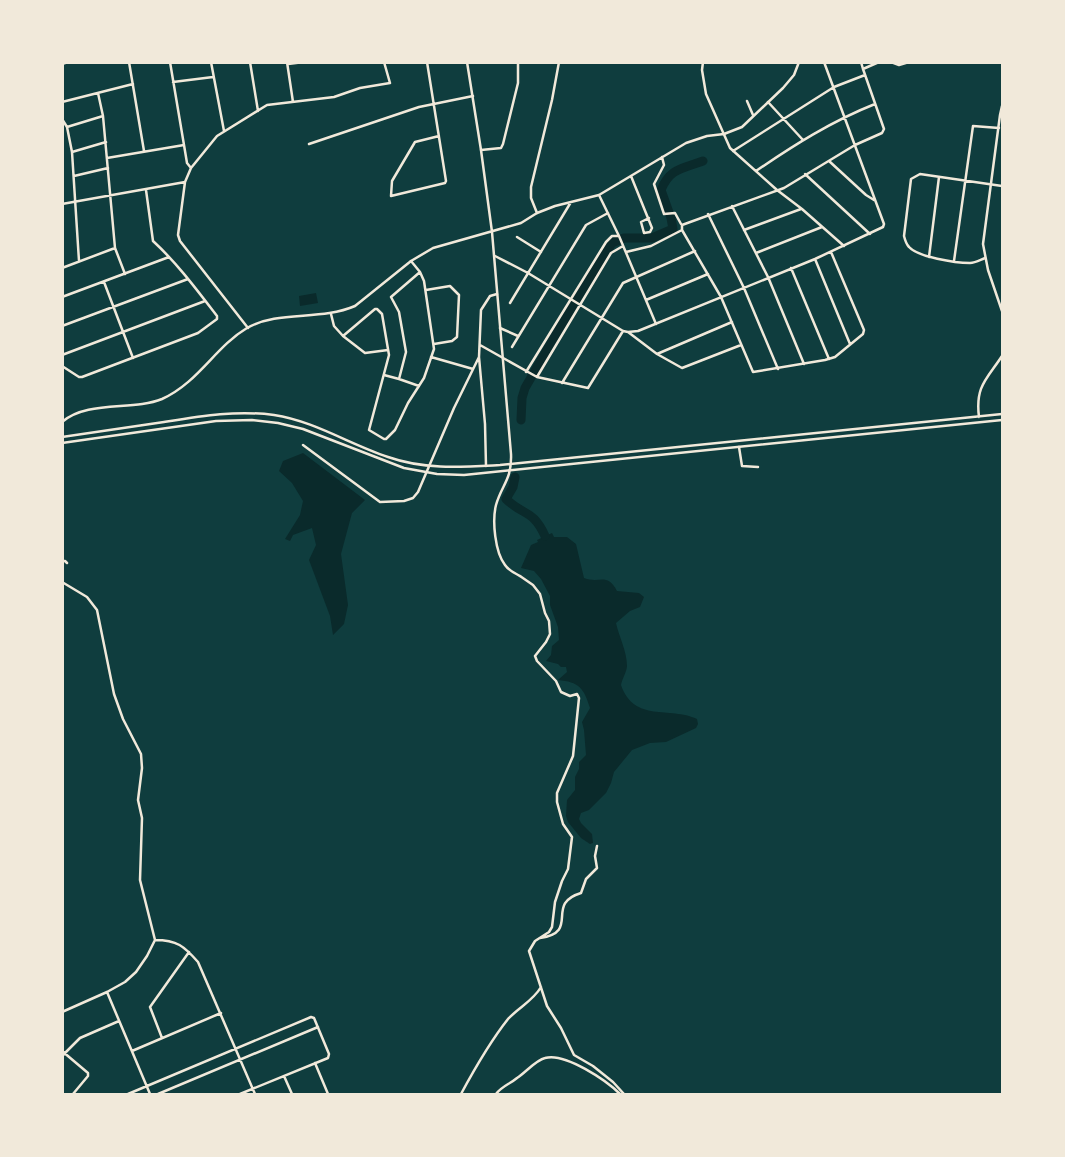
<svg xmlns="http://www.w3.org/2000/svg" width="1065" height="1157" font-family="'Archivo Narrow',sans-serif">
<rect width="100%" height="100%" fill="#0f3d3e"/>
<path fill="#0a2a2b" d="M 316,293 L 318,303 L 300,306 L 299,296 Z
M 303,453 L 365,500 L 352,513 L 341,554 L 348,605 L 344,624 L 333,635 L 330,616 L 309,560 L 316,545 L 312,528 L 293,535 L 290,541 L 285,539 L 300,515 L 303,501 L 292,483 L 279,471 L 283,461 Z
M 552,533 L 554,537 L 567,537 L 576,544 L 584,578 C 600,584 607,572 617,591 L 639,593 L 644,597 L 640,607 L 630,611 L 616,623 C 619,637 627,651 627,666 C 627,671 622,679 621,685 C 634,723 670,706 697,719 L 698,724 L 696,728 L 666,742 L 650,743 L 632,750 L 614,772 L 611,783 L 606,793 L 589,810 L 581,813 L 579,819 L 581,823 L 592,834 L 593,843 L 590,844 L 581,838 L 568,822 L 566,816 L 567,800 L 575,790 L 575,777 L 579,769 L 579,762 L 586,755 L 584,730 L 582,722 L 590,708 C 584,688 579,682 558,680 L 567,672 L 566,667 L 561,667 L 558,664 L 546,661 L 551,655 L 552,646 L 559,640 L 558,627 L 550,605 L 550,596 L 541,579 L 534,571 L 521,568 L 531,545 L 538,542 L 537,540 Z"/>
<g fill="none" stroke-linecap="round" stroke-linejoin="round">
<path stroke="#0a2a2b" stroke-width="9" d="M 521,420 L 522,398 L 525,388 L 573,305 L 612,243 L 624,238 L 652,238 L 673,229 L 671,218 L 661,190 C 670,168 682,169 703,161
M 515,477 L 513,487 L 506,499 C 523,516 533,509 545,536"/>
<path stroke="#f1e9da" stroke-width="2.5" d="M 129,62 L 144,151
M 170,62 L 184,145 L 187,163 L 191,168
M 211,62 L 224,131
M 250,62 L 258,111
M 287,62 L 293,102
M 427,62 L 446,181 L 445,183 L 391,196 L 392,181 L 415,142 L 439,136
M 703,62 L 702,70 L 706,94 L 730,148 L 777,190 L 802,209 L 844,246
M 861,62 L 863,69
M 891,62 L 899,65 L 909,62
M 62,64 L 68,62
M 288,64 L 304,62
M 173,82 L 213,77
M 98,93 L 103,116 L 115,248 L 125,274
M 747,101 L 753,115
M 62,102 L 133,84
M 768,102 L 803,140
M 62,119 L 67,127 L 72,152 L 79,261
M 67,127 L 103,116
M 309,144 L 419,107 L 473,96
M 481,150 L 501,148 L 503,144 L 518,83 L 518,62
M 733,151 L 834,87 L 865,75
M 72,152 L 106,142
M 662,157 L 664,165 L 654,184 L 664,214 L 675,213 L 681,224
M 107,158 L 184,145
M 829,161 L 866,195 L 874,200
M 756,171 C 794,145 832,121 875,104
M 805,174 L 870,234
M 74,176 L 108,168
M 631,176 L 652,228 L 650,232 L 644,233 L 641,222 L 649,218
M 599,195 L 619,236 L 656,324
M 62,204 L 185,182
M 732,206 L 768,277 L 804,364
M 537,213 L 555,206 L 599,195 L 686,143 L 707,136 L 724,134
M 708,214 L 744,288 L 778,369
M 744,230 L 801,209
M 517,237 L 541,252
M 626,252 L 651,246 L 682,230
M 831,252 L 864,330 L 863,334 L 835,357 L 825,360 L 753,372 L 721,297 L 682,230 L 682,225 L 784,188 L 855,145 L 882,133 L 884,129 L 863,69 L 879,62
M 756,253 L 822,227
M 495,256 L 528,273 L 623,331 L 628,332 L 657,354 L 682,368 L 741,345
M 929,257 L 939,177
M 985,258 C 980,260 975,263 970,263 C 955,263 918,257 909,247 C 906,244 905,240 904,236 L 911,179 L 920,174 L 1002,186
M 815,259 L 850,344
M 954,261 L 973,126 L 999,128
M 62,268 L 115,248
M 791,268 L 829,359
M 104,282 L 133,358
M 426,290 L 450,286 L 459,295 L 457,337 L 452,341 L 434,344
M 62,297 L 169,257
M 646,300 L 708,274
M 510,303 L 571,202
M 331,314 L 334,326 L 343,336 L 375,309 L 377,309 L 382,314 L 389,355 L 369,430 L 384,439 L 386,439 L 395,430 L 408,403 L 424,378 L 434,349 L 424,281 L 420,272 L 411,261
M 62,326 L 188,279
M 248,328 L 180,241 L 178,235 L 185,182 L 191,168 L 217,136 L 267,105 L 334,97 L 360,88 L 390,83 L 384,62
M 500,328 L 518,336
M 628,332 L 638,331 L 815,259 L 883,227 L 884,224 L 824,62
M 343,336 L 365,353 L 388,350
M 480,345 L 537,377 L 588,388 L 623,331
M 512,347 L 586,225 L 608,213
M 657,354 L 732,322
M 62,355 L 205,301
M 431,357 L 473,369
M 62,366 L 79,377 L 82,377 L 198,333 L 217,319 L 217,316 C 197,290 177,263 153,241 L 146,190
M 526,372 L 606,242 L 612,236 L 619,236
M 384,375 L 399,379 L 406,352 L 399,312 L 391,297 L 420,272
M 537,377 L 611,253 L 623,246
M 399,379 L 419,386
M 562,383 L 623,283 L 695,251
M 303,445 L 380,502 L 404,501 L 413,498 L 418,492 L 454,408 L 479,357
M 739,447 L 742,466 L 758,467
M 486,466 L 485,424 L 479,357 L 481,310 L 490,296 L 497,294
M 62,561 L 65,561 L 67,563
M 520,576 L 533,585 L 540,594 L 545,613 L 549,621 L 550,634 L 546,642 L 535,656 L 537,661 L 556,681 L 561,692 L 570,696 L 577,694 L 579,698 L 573,756 L 557,793 L 557,802 L 563,824 L 572,837 L 568,869 L 562,881 L 555,902 L 552,927 L 549,932 L 535,941 L 529,951 L 547,1006 L 561,1028 L 574,1055 L 593,1066 L 613,1082 L 624,1094
M 62,582 L 87,597 L 97,610 L 114,694 L 123,719 L 141,754 L 142,768 L 138,800 L 142,818 L 140,880 L 155,940 L 147,956 L 136,972 L 125,982 L 107,992 L 62,1012
M 540,938 C 581,932 544,904 581,893 L 586,879 L 597,868 L 595,856 L 597,846
M 155,940 C 177,940 184,946 198,962 L 255,1094
M 107,992 L 150,1094
M 162,1038 L 150,1007 L 189,952
M 62,1051 L 88,1073 L 88,1076 L 73,1094
M 132,1051 L 221,1013
M 62,1056 L 80,1038 L 119,1021
M 315,1063 L 328,1094
M 284,1076 L 292,1094
M 128,1094 L 311,1017 L 314,1018 L 329,1054 L 328,1058 L 240,1094
M 158,1094 L 318,1027
M 461,1094 C 475,1068 489,1043 508,1019 C 519,1007 533,1001 541,987
M 496,1094 C 502,1086 510,1084 517,1078 C 526,1072 536,1060 545,1058 C 565,1052 607,1081 620,1094"/>
<path stroke="#f1e9da" stroke-width="2.5" d="M 467,62 L 481,150 L 492,232 L 511,454 C 512,480 502,484 496,505 C 492,521 495,552 505,565 C 509,571 515,573 520,576
M 1002,106 L 1000,115 L 983,244 L 988,270 L 1002,311
M 724,134 L 742,127 L 783,88 L 794,75 L 799,62
M 979,417 C 975,386 987,379 1002,356
M 62,422 C 87,400 133,411 162,399 C 199,382 215,347 247,328 C 279,310 320,321 355,306 L 411,261 L 433,248 L 521,223 L 537,213 L 531,198 L 531,187 L 552,100 L 559,62
M 62,437 C 96,432 130,427 164,422 C 201,416 236,410 274,415 C 314,421 349,444 388,457 C 425,470 462,467 500,465 L 1002,414
M 62,443 L 216,421 L 252,420 L 278,423 L 303,429 L 404,468 L 437,474 L 464,475 L 1002,420"/>
</g>
<rect width="1065" height="1157" fill="none" stroke="#f1e9da" stroke-width="128"/>
</svg>
